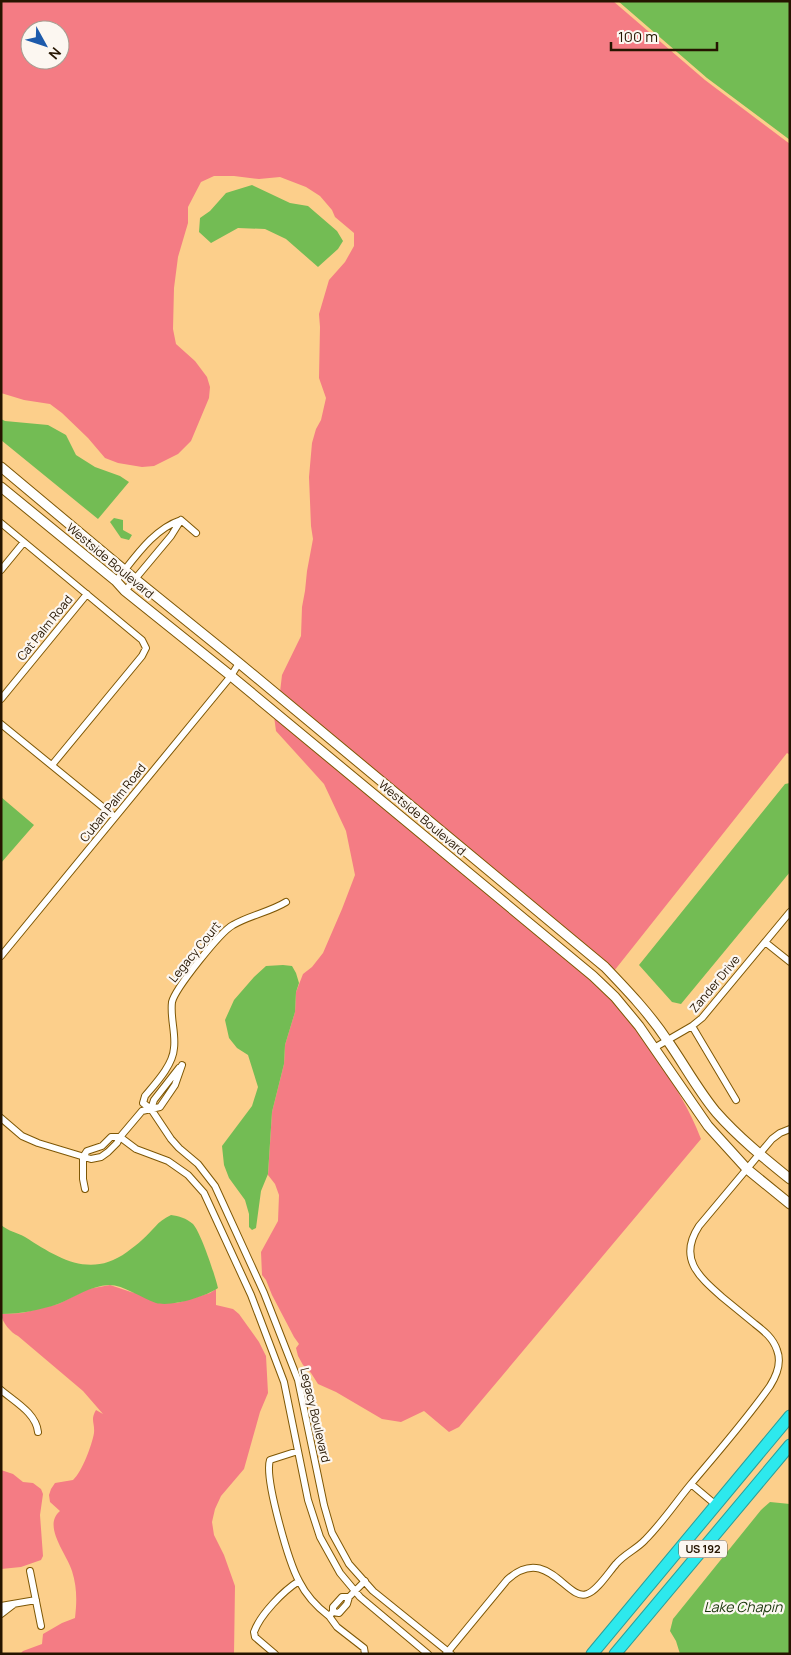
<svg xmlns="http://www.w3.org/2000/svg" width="791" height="1655" font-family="Manrope,sans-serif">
<rect width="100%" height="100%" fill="#fccf8b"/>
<path fill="#f47c84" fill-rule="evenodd" d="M 1,1 L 613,1 L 705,80 L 790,144 L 790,755 L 787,753 L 614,971 L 605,961 L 280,692 L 282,675 L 301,636 L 302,607 L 305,591 L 307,571 L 313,539 L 311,526 L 309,477 L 312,443 L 316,429 L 321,420 L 326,398 L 319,378 L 320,327 L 319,314 L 329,280 L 345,262 L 354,246 L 354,233 L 335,217 L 332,210 L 320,196 L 306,187 L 280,177 L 259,179 L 234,176 L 214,176 L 201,182 L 188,207 L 188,223 L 178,257 L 174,288 L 173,329 L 176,344 L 195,361 L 207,377 L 210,387 L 209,398 L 191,441 L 178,454 L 154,466 L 142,467 L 118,463 L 105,458 L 88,438 L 62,413 L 50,404 L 24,400 L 1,393 ZM 30,30 L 60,30 L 60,60 L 30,60 Z
M 274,716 L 591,978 C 618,1004 636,1027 657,1058 C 674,1084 690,1110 701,1139 L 486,1395 L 459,1427 L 449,1432 L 424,1411 L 401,1422 L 382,1419 L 336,1392 L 318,1384 L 311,1373 L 303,1365 L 298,1356 L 296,1348 L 299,1344 L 294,1337 L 272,1295 L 266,1280 L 262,1275 L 261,1252 L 278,1221 L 279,1195 L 275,1184 L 268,1175 L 272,1112 L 284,1064 L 285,1045 L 295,1012 L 296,992 L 303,974 L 312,967 L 323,953 L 342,909 L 355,875 L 346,831 L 324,784 L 276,731 Z
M 110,1285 L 131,1292 L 177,1303 L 210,1293 L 216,1289 L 216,1305 L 233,1309 L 239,1314 L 259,1342 L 266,1356 L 268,1393 L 260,1412 L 244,1469 L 221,1496 L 215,1509 L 212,1522 L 214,1535 L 224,1555 L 235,1586 L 234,1654 L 20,1654 L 23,1651 L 42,1644 L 43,1634 L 62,1623 L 75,1618 C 77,1601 77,1587 72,1571 C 67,1554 42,1526 60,1511 L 50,1502 L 49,1495 L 51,1489 L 55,1483 L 73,1480 C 82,1472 92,1445 94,1433 C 95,1423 90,1420 96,1410 L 103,1414 L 83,1391 L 18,1336 C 11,1333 2,1322 1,1314 L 22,1313 L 58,1304 L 88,1289 Z
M 1,1470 L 13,1474 L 23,1482 L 33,1483 L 41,1489 L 43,1494 L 40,1515 L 43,1556 L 41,1560 L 21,1567 L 1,1569 Z"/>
<path fill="#73bc54" d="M 618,1 L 790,1 L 790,140 L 707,78 Z
M 252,185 L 290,203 L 308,206 L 337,231 L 343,241 L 338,249 L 318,267 L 286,239 L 265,229 L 238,228 L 211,243 L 199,232 L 200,218 L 210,211 L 226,193 Z
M 1,419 L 5,421 L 48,425 L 66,435 L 76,455 L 95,467 L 120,476 L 129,482 L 98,519 L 1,440 Z
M 114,518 L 123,520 L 123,530 L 132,535 L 129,540 L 121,538 L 110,522 Z
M 790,783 L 790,872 L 681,1004 L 672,1002 L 639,965 L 785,784 Z
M 1,797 L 34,825 L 1,863 Z
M 283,965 L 292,966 L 296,973 L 299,983 L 296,992 L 295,1012 L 285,1045 L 284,1064 L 272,1112 L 268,1174 L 261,1191 L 256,1228 L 252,1230 L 249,1227 L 249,1214 L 245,1200 L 229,1178 L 224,1165 L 222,1146 L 252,1106 L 258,1087 L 248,1055 L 237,1048 L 229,1038 L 225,1020 L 234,1000 L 254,977 L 266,966 Z
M 171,1215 C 179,1216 186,1218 193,1224 C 201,1233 215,1275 218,1288 C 205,1297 171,1307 156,1303 C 141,1298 124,1285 109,1285 C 90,1286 75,1297 58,1304 C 40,1310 21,1314 1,1314 L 1,1225 C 8,1231 18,1233 25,1237 C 58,1258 90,1279 127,1252 C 132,1248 138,1244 142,1240 C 154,1230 156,1222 171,1215 Z
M 770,1502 L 790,1504 L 790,1654 L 680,1654 L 676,1641 L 670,1631 L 673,1619 L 761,1510 Z"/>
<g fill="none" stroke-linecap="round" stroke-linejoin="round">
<g stroke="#7e5705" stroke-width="8">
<path id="street" d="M 181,520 L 196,533
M 1,523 L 142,640 L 146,648 L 142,656 L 52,765
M 1,570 L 24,542
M 116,581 C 134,559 153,529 181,520
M 125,591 L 171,536 L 181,520
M 1,699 L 87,594
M 1,724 L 115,817
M 286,902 C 270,912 250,915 233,925 C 220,932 175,989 172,1002 C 170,1018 176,1033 174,1048 C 173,1065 156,1083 145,1096 L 143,1103 L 151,1109 L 171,1139 L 179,1148 L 198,1164 L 215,1186 L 264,1293 L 298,1380 L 324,1505 L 332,1533 L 349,1564 L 373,1591 L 451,1654
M 765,942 L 790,962
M 1,956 L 231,676 L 239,663
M 654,1048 L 692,1026
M 736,1100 L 692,1026 L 702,1018 L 790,912
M 151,1109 L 154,1100 L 179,1068
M 1,1118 L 22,1136 L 38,1143 L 91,1159 L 101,1157 L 108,1152 L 117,1143 L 120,1137 L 142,1111 L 160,1107 L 175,1085 L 182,1065
M 120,1137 L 136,1149 L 168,1161 L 188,1175 L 204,1193 L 251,1295 L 284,1382 L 308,1500 L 320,1537 L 340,1573 L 360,1597 L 428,1654
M 83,1157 L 87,1151 L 102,1146 L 111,1137 L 120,1137
M 83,1157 L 83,1179 L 85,1189
M 1,1390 C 15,1402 36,1413 38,1432
M 298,1451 L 270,1460 C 264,1478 289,1563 299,1581 C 306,1595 317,1607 329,1616 L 333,1612
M 691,1484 L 716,1505
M 30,1571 L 41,1626
M 349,1597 L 347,1604 L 339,1613 L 333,1612 L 333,1607 L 342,1597 L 349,1597 L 365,1581
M 1,1606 L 36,1600
M 1,1614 L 14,1604
M 329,1616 L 337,1627 L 364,1648 L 365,1654
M 275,1654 L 255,1637 L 254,1632 C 260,1615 283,1591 299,1581
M 446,1654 L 507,1580 C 547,1543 567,1602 587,1594 C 597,1591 609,1572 616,1564 C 624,1554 637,1549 645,1540 C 662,1523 676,1502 691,1484 C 718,1452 746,1420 770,1386 C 777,1375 782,1363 777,1350 C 773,1338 764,1331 755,1324 C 744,1315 733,1306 722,1297 C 698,1276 678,1258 699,1226 L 772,1139 L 780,1133 L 790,1129"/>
</g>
<g stroke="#7e5705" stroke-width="11">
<path id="secondary" d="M 1,467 L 135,579 L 239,663 L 605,967 C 627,990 649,1013 667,1040 C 684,1064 697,1089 716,1112 C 738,1137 764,1158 790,1179
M 1,487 L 116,581 L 125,591 L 231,676 L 593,976 L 615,997 L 639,1026 L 708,1126 L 747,1169 L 790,1204"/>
</g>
<g stroke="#2a9f9a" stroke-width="13">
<path id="highway" d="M 592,1654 L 790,1416
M 615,1654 L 790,1445"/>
</g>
<use href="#street" stroke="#fff" stroke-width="6"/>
<use href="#secondary" stroke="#fff" stroke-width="9"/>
<use href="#highway" stroke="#2de9ed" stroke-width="11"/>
</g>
<g text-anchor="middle" stroke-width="4.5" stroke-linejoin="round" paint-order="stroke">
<rect fill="#fcf7f1" stroke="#665948" stroke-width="1" x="679" y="1540.5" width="48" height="17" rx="4"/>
<g font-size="11" font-weight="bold" fill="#251500">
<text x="703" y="1553">US 192</text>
</g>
<g font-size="12" fill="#251500" stroke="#fcf7f1">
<text transform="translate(110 561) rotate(40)" y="4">Westside Boulevard</text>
<text transform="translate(45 628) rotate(-51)" y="4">Cat Palm Road</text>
<text transform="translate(113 803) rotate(-51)" y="4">Cuban Palm Road</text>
<text transform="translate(422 818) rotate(40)" y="4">Westside Boulevard</text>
<text transform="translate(195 952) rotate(-51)" y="4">Legacy Court</text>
<text transform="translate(715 984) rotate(-50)" y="4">Zander Drive</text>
<text transform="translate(315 1415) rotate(77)" y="4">Legacy Boulevard</text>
</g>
<g font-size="14" font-style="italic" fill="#18350b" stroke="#fcf7f1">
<text x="743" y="1612">Lake Chapin</text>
</g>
</g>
<rect width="791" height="1655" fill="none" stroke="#251500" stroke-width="5"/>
<g transform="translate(45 45) rotate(130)"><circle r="24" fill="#fcf7f1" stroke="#a69d91"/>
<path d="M0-4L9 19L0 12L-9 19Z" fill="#1d5aab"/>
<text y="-8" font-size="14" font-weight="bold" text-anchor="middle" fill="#251500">N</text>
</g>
<path d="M611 42v8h106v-8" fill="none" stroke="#251500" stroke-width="2.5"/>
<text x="618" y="42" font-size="15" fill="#251500" stroke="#fcf7f1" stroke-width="4" paint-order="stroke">100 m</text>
</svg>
